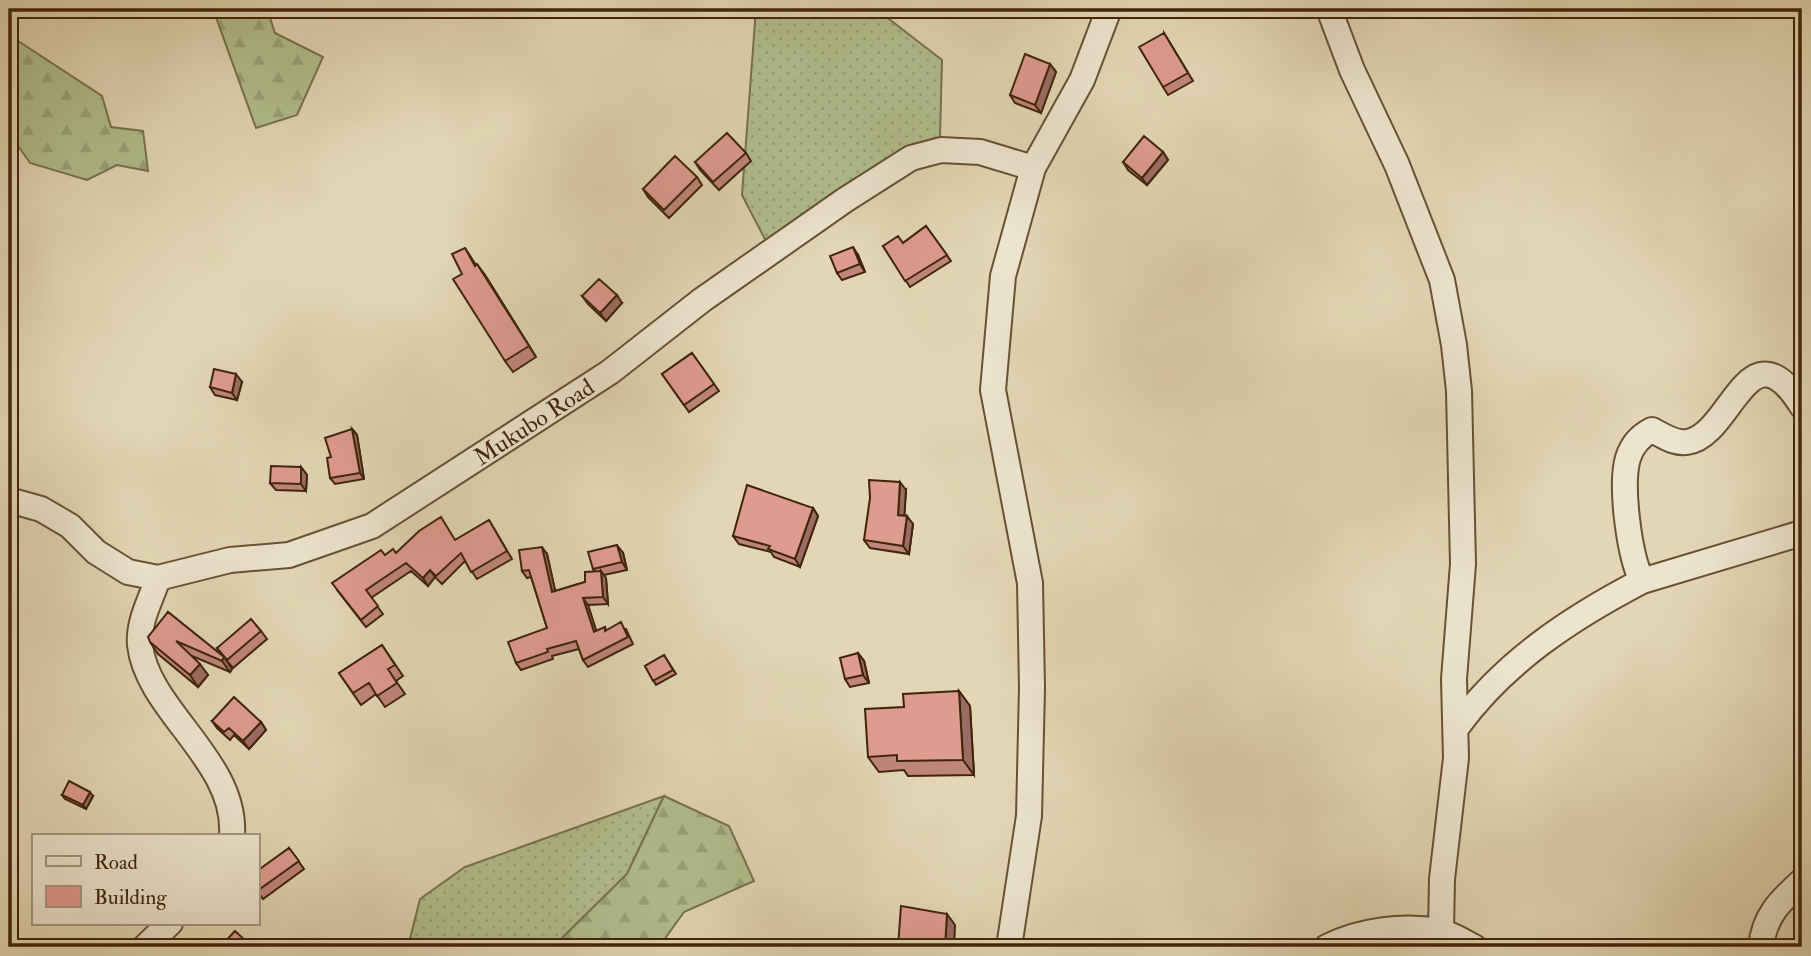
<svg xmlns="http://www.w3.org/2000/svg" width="1811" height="956" font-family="'IM FELL Double Pica',serif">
<defs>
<pattern id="grass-dots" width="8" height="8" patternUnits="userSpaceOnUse" patternTransform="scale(1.75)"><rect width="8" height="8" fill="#b1be8f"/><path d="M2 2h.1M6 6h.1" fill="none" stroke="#99a37a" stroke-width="1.8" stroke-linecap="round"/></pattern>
<pattern id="forest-firs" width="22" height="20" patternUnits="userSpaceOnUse" patternTransform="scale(1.75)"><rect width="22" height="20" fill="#b1be8f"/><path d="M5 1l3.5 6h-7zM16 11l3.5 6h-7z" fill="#99a37a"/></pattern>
</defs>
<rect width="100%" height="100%" fill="#e2d6b4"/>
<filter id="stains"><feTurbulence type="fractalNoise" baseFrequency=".00286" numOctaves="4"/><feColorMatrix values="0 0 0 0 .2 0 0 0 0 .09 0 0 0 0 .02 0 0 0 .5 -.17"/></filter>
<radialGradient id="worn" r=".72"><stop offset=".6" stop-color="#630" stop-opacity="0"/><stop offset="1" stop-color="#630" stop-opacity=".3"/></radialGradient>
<path fill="url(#grass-dots)" stroke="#78724d" stroke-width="2" d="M 756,9 L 876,9 L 942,60 L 940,137 L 906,153 L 769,247 L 742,195 Z
M 664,796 L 627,874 L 553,947 L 408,947 L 420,899 L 465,867 Z"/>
<path fill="url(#forest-firs)" stroke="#78724d" stroke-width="2" d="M 213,9 L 267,9 L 275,33 L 323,57 L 297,115 L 256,128 Z
M 9,35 L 102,96 L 111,127 L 143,131 L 148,171 L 117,165 L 87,180 L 30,163 L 9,133 Z
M 664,796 L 729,826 L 754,881 L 684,912 L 659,947 L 553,947 L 627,874 Z"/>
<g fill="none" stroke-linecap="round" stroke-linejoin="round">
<g stroke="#685135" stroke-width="28">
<path id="minor" d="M 1329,9 L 1352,70 L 1397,165 L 1442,280 L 1454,345 L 1459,391 L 1463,564 L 1454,679 L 1456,758 L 1442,879 L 1441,931
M 9,500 L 41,509 L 70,526 L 96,552 L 128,572 L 158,578 L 230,560 L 289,555 L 372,526 L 610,372 L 702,300 L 845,200 L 911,158 L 941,150 L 980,152 L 1033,168
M 158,578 C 151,600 138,621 140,645 C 147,710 237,761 232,835
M 1642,581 C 1629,555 1620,485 1628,458 C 1632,445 1640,436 1652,430 C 1662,435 1674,444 1687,442 C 1732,436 1748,320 1802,406
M 1457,727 C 1504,662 1571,618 1642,581 L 1802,533
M 145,947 L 170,923
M 1009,947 L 1029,816 L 1032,688 L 1030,583 L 993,390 L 1003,276 L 1033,168 L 1082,80 L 1109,9
M 1327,947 C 1360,930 1403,925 1439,931 C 1451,933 1464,942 1474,947
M 1761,947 C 1764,916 1780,901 1802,881"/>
</g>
<use href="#minor" stroke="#ece4ce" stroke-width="24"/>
</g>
<path fill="#bf857b" stroke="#40250b" stroke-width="2" d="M 1164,33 L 1193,81 L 1168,95 L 1163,87 Z
M 1050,64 L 1056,72 L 1041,113 L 1015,103 L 1010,95 Z
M 1163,152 L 1168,160 L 1147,185 L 1128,170 L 1123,162 Z
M 746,153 L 751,161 L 719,190 L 700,170 L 695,162 Z
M 697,177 L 702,185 L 669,218 L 648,197 L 643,189 Z
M 926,226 L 951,261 L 910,287 L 883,246 L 903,243 Z
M 465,248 L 476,265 L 485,275 L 536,357 L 513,372 L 505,361 Z
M 858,255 L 865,272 L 842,280 L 837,273 Z
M 582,296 L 622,303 L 606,321 L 588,304 Z
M 692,353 L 719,391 L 689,412 L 662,374 Z
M 242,382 L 237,400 L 215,395 L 210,387 Z
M 352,429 L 357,435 L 364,479 L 335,484 L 330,478 L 331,457 Z
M 301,467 L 307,475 L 306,491 L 276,490 L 270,483 Z
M 906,490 L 904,516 L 913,524 L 909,554 L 870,548 L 864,540 Z
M 813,508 L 818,516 L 800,567 L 774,557 L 771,552 L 739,544 L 733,536 Z
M 489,520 L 512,559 L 477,579 L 465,561 L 442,584 L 435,577 L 428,586 L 411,571 L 371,598 L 383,614 L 366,627 L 337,590 L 385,555 L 455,540 Z
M 623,553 L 627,570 L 604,575 L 606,578 L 608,604 L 588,605 L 596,631 L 605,627 L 606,630 L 626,629 L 633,644 L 588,667 L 583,660 L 579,649 L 552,656 L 553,659 L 521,670 L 516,663 L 547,628 L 531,577 L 527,578 L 522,571 L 547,554 L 555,591 L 585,582 L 595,572 L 593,569 Z
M 168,612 L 224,657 L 217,648 L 261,631 L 267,639 L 233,668 L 225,659 L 232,669 L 230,672 L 192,656 L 208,675 L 198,687 L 158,654 L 150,642 Z
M 382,645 L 403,676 L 396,681 L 405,694 L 385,707 L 376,694 L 361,705 L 339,673 Z
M 858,653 L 864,661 L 869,683 L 850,687 L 845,679 Z
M 664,655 L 676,674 L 656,685 L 645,666 Z
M 959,691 L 970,706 L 974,775 L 908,776 L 904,770 L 879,772 L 868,757 L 904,707 Z
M 212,721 L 261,722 L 266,730 L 249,749 L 234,735 L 230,740 L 217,728 Z
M 62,795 L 93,796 L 86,809 L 65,799 Z
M 289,848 L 304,869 L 263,899 L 257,891 Z
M 247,942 L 249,946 L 248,947 L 220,947 Z"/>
<path fill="#9b6c64" stroke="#40250b" stroke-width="2" d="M 1050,64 L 1056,72 L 1041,113 L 1035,105 Z
M 1163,152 L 1168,160 L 1147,185 L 1142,178 Z
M 853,247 L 858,255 L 865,272 L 860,264 Z
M 477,264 L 485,275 L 536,357 L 529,346 Z
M 617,295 L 622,303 L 606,321 L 600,313 Z
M 236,374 L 242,382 L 237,400 L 232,393 Z
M 352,429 L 357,435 L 364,479 L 360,473 Z
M 301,467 L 307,475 L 306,491 L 301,484 Z
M 900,482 L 906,490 L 904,522 L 898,515 Z
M 813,508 L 818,516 L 800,567 L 795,559 Z
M 907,516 L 913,524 L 909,554 L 903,546 Z
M 617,545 L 623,553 L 627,570 L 622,562 Z
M 542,547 L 547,554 L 557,599 L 552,592 Z
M 430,570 L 435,577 L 428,586 L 423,578 Z
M 601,571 L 606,578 L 608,604 L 603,597 Z
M 583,598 L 588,605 L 599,639 L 594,632 Z
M 858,653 L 864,661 L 869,683 L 863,675 Z
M 224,657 L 232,669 L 230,672 L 222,661 Z
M 200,664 L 208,675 L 198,687 L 190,675 Z
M 959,691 L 970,706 L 974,775 L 963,760 Z
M 261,722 L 266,730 L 249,749 L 243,741 Z
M 90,792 L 93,796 L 86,809 L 83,805 Z
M 947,914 L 955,925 L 954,947 L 945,947 Z"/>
<path fill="#de9b8f" stroke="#40250b" stroke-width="2" d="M 1164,33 L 1188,73 L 1163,87 L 1139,47 Z
M 1025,54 L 1050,64 L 1035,105 L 1010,95 Z
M 727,133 L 746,153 L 713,182 L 695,162 Z
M 1144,136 L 1163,152 L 1142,178 L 1123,162 Z
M 675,156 L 697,177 L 664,210 L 643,189 Z
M 926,226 L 947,255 L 905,281 L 883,246 L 898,236 L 903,243 Z
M 853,247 L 860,264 L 837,273 L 830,256 Z
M 465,248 L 475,266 L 477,264 L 529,346 L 505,361 L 453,279 L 462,274 L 452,254 Z
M 599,279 L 617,295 L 600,313 L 582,296 Z
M 692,353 L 714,384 L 684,405 L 662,374 Z
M 214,369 L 236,374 L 232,393 L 210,387 Z
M 352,429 L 360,473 L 330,478 L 327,458 L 331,457 L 325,438 Z
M 271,466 L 301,467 L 301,484 L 270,483 Z
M 869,480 L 900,482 L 898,515 L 907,516 L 903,546 L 864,540 L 870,498 Z
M 747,485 L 813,508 L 795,559 L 768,549 L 770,546 L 733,536 Z
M 441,517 L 455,540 L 489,520 L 507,551 L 471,572 L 461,553 L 436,576 L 430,570 L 423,578 L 406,563 L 366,590 L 378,606 L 361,620 L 332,583 L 381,550 L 385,555 L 393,549 L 396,553 L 419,531 Z
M 617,545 L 622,562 L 593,569 L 588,552 Z
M 542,547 L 552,592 L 585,582 L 585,572 L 601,571 L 603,597 L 583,598 L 594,632 L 605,627 L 605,631 L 621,622 L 628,637 L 583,660 L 576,641 L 547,649 L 548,652 L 516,663 L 508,642 L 547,628 L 529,570 L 522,571 L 519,550 Z
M 168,612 L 224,657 L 222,661 L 176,641 L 200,664 L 190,675 L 150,642 L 148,637 Z
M 251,619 L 261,631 L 227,660 L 217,648 Z
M 382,645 L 395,665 L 388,669 L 397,683 L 377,696 L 369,683 L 353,693 L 339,673 Z
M 858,653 L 863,675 L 845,679 L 840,658 Z
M 664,655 L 673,670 L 653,681 L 645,666 Z
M 959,691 L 963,760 L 897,761 L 897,755 L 868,757 L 865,709 L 904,707 L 903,694 Z
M 234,697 L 261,722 L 243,741 L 229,728 L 224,732 L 212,721 Z
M 69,781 L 90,792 L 83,805 L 62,795 Z
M 289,848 L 299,861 L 257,891 L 257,871 Z
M 901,906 L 947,914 L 945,947 L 898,947 Z
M 235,931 L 247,942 L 242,947 L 220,947 Z"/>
<g text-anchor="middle" stroke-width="5" stroke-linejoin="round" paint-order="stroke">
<g font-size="24" fill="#40250b" stroke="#ece4ce">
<text transform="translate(534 422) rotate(-33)" y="8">Mukubo Road</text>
</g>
</g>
<rect width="1811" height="956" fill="none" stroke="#e2d6b4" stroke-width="35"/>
<rect x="10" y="10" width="1790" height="935" fill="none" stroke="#40250b" stroke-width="3.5"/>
<rect x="18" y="18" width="1776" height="921" fill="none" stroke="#40250b" stroke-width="2"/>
<rect x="32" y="834" width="228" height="91" fill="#ece4ce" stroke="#a79880" stroke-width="2"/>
<rect x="46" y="856" width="35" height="10" fill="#ece4ce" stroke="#a79880" stroke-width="2"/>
<text x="94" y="869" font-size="21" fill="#40250b">Road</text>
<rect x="46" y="886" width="35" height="21" fill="#de9b8f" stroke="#a79880" stroke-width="2"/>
<text x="94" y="904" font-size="21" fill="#40250b">Building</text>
<rect width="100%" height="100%" filter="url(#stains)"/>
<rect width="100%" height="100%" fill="url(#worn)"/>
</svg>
